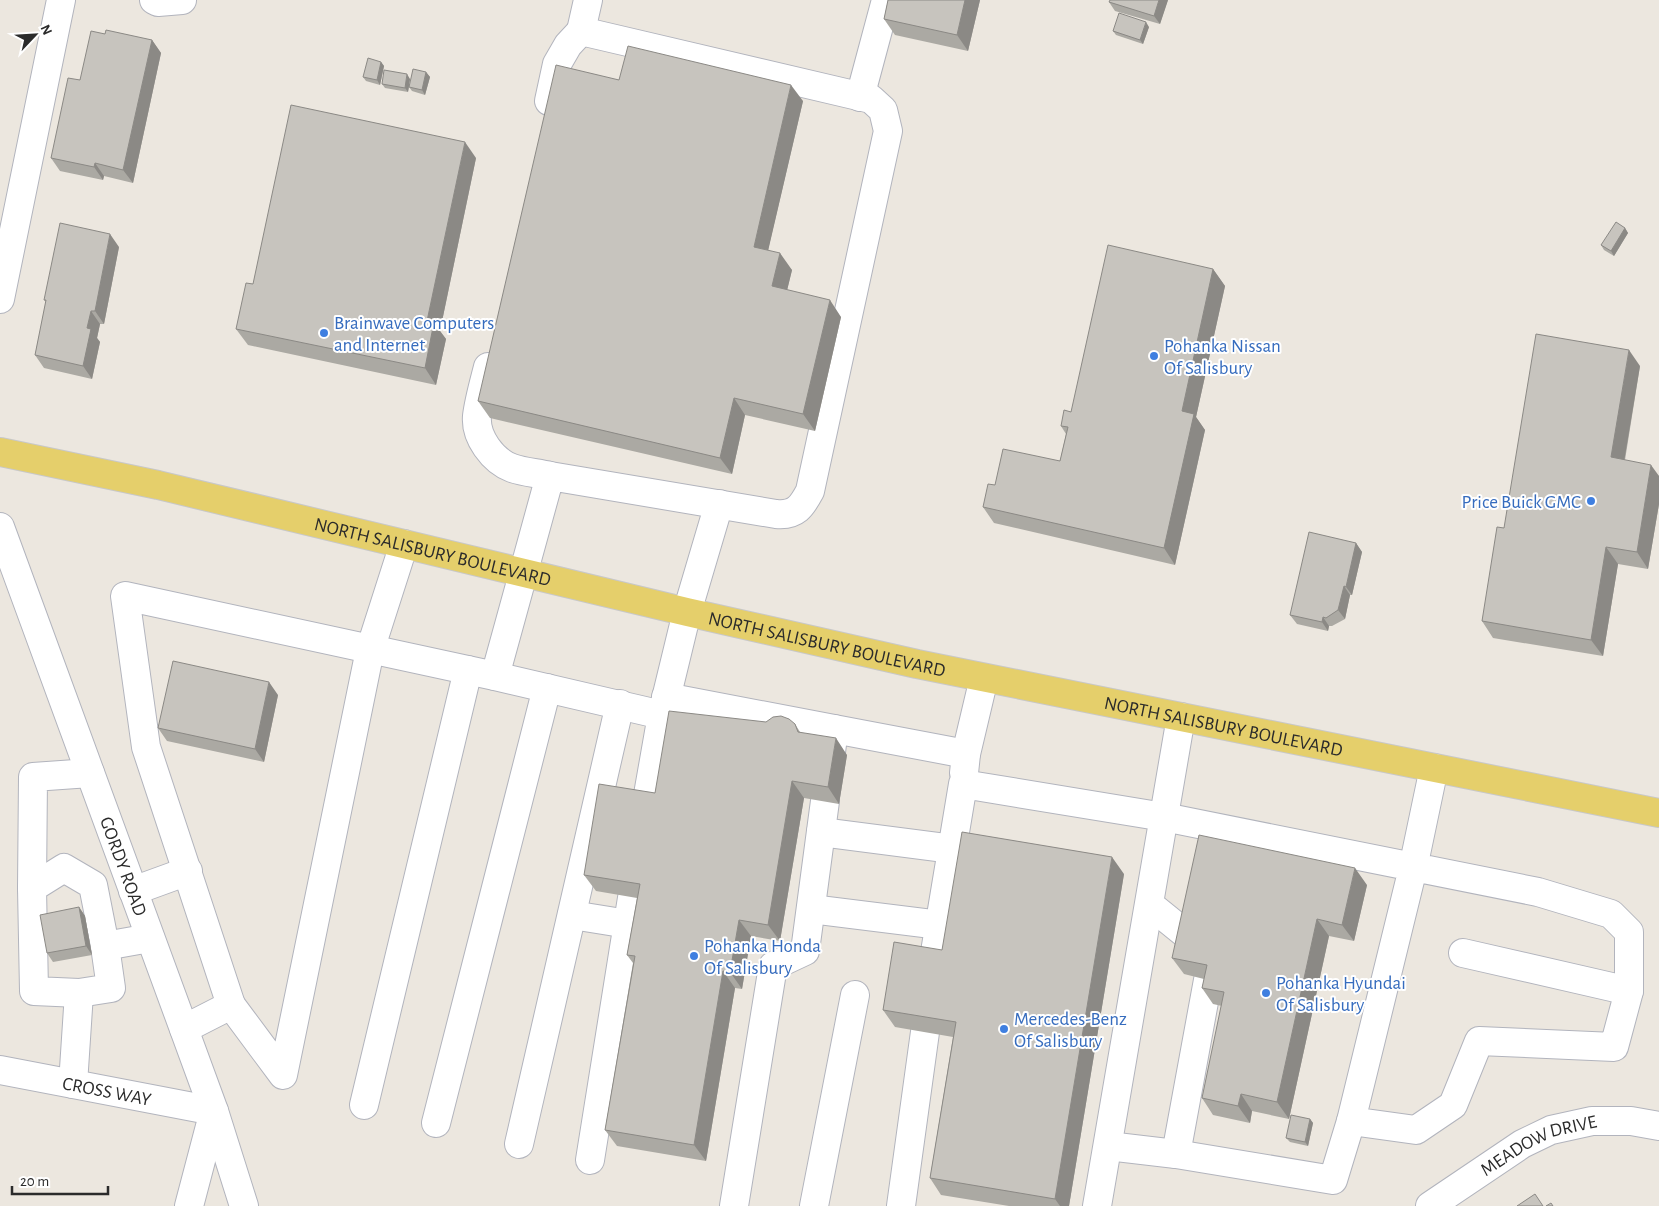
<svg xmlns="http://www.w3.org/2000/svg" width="1659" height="1206" font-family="'Alegreya Sans',sans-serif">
<rect width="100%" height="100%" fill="#ece7df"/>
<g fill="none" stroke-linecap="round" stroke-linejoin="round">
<g stroke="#b2b4bd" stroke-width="30">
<g id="minor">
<path d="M 154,0 L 158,2 L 182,0"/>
<path d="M 860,97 L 886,0"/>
<path d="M 549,101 L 557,64 L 568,45 L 581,31"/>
<path d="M 0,299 L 61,0"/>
<path d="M 488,367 C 484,383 479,400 477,416 C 475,437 493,461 512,468 C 523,472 537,473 550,476"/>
<path id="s1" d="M 0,527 L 214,1111 L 244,1206"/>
<path d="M 495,676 L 550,476 L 776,514 C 796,516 802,506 810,491 L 888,131 L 883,110 L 871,99 L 581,31 L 588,0"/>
<path d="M 666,697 L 834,729 L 831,752"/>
<path d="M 662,715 L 687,612 L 719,504"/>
<path d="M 834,729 L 966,754"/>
<path d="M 964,773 L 966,754 L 984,678"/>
<path d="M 821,832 L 953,849"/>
<path d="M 64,868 L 93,885 L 105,946 L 111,988 L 79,993 L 34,991 L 32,888 Z"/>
<path d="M 32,888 L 33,777 L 90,773"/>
<path d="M 133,891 L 188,871"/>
<path d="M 1150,905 L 1192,939"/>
<path d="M 811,909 L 940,925"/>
<path d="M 572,915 L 628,924"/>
<path d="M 105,946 L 150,938"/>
<path d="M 1463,953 L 1629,991"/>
<path d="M 933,964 L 963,784 L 1164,817 L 1538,892 L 1611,914 L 1629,932 L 1629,991 L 1614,1047 L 1479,1041 L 1453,1105 L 1416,1130 L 1351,1121 L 1413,868 L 1434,768"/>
<path d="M 231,1005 L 283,1075 L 370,650 L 404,544"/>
<path d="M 184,1029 L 231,1005 L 146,747 L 125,596 L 495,676 L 662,715 L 646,806"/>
<path id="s2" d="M 0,1070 L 214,1111 L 189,1206"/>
<path d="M 73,1084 L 79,993"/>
<path d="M 364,1105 L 468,670"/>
<path d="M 436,1123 L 547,688"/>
<path d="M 519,1144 L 620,704"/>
<path d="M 1108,1146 L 1176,1154 L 1333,1180 L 1351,1121"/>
<path d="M 1176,1154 L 1208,980"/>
<path d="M 590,1160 L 632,898"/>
<path d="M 734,1206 L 773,966 L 805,951 L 825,801"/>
<path d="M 814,1206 L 855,995"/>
<path d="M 901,1206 L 925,1032"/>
<path d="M 1097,1206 L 1181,717"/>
<path id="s3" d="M 1430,1206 L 1522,1144 L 1551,1130 L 1592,1121 L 1631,1121 L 1659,1126"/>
</g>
</g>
<g stroke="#c8c8c8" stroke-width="30">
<g id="major">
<path id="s4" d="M 0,452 L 158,485 L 687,612 L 917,664 L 1659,813"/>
</g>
</g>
<use href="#minor" stroke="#fff" stroke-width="28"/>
<use href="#major" stroke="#e5cf6b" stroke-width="28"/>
</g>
<path fill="#aba9a3" d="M 888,0 L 980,0 L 968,51 L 895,35 L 884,19 Z
M 1168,0 L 1160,24 L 1115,11 L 1109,2 Z
M 1149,27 L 1143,44 L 1116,35 L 1113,31 Z
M 105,34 L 152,40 L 161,53 L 133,183 L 104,176 L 103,180 L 60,171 L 51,158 L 80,80 Z
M 381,62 L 384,66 L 380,85 L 366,81 L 363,77 Z
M 426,72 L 430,77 L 425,95 L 412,91 L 409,87 L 408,92 L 385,88 L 382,84 L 410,79 L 409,85 Z
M 619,80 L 803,101 L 768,250 L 792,270 L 787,290 L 841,317 L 815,431 L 745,415 L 732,474 L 490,418 L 478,401 Z
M 476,158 L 440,331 L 446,339 L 436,385 L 248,345 L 236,329 L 253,284 Z
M 1625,228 L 1628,233 L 1614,256 L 1604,250 L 1601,245 Z
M 119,247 L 104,324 L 100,324 L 97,338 L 100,342 L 92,379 L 44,368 L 35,355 L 46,302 L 44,300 Z
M 1213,269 L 1225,286 L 1196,417 L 1205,430 L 1175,565 L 994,523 L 983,507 L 995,485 L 1060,461 L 1066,434 L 1061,426 L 1071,412 Z
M 1640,366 L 1625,460 L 1659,476 L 1659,504 L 1648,569 L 1618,564 L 1603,656 L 1493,638 L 1482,621 L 1504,528 Z
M 1356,543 L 1362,552 L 1352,595 L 1350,595 L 1345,619 L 1332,626 L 1329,626 L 1328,631 L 1297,624 L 1290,615 Z
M 278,695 L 264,762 L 167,741 L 158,728 Z
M 795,724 L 800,732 L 847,755 L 839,804 L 804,798 L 780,941 L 751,936 L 742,989 L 735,988 L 706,1161 L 617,1146 L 605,1130 L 633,963 L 627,955 L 637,898 L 596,891 L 584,875 L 655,793 Z
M 1124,874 L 1069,1206 L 1009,1206 L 941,1195 L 930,1178 L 953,1037 L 895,1027 L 883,1010 L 942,950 Z
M 1367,885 L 1354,941 L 1329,936 L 1289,1119 L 1252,1111 L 1250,1123 L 1213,1115 L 1202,1098 L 1222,1006 L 1213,1004 L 1202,988 L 1204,979 L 1184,974 L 1172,958 Z
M 79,907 L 85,916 L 92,955 L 53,962 L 47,953 Z
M 1310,1119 L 1313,1123 L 1308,1146 L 1290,1142 L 1286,1138 Z"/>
<path fill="#8b8985" d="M 965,0 L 980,0 L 968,51 L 957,35 Z
M 1159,0 L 1168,0 L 1160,24 L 1154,16 Z
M 1146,22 L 1149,27 L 1143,44 L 1140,40 Z
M 152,40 L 161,53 L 133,183 L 123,170 Z
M 381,62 L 384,66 L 380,85 L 377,80 Z
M 426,72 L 430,77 L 425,95 L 422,90 Z
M 407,74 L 410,79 L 408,92 L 405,88 Z
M 791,85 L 803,101 L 765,264 L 754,247 Z
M 465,142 L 476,158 L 440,331 L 446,339 L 436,385 L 425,368 L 427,321 Z
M 95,163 L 104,176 L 103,180 L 94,167 Z
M 1625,228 L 1628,233 L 1614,256 L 1611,251 Z
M 110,234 L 119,247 L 104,324 L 95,311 Z
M 780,253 L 792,270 L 784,303 L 772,286 Z
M 1213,269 L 1225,286 L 1196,417 L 1205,430 L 1175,565 L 1164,548 L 1182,411 Z
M 830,300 L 841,317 L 815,431 L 803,414 Z
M 91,311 L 100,324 L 97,338 L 100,342 L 92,379 L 83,366 L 87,328 Z
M 1629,350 L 1640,366 L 1622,474 L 1611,457 Z
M 734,398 L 745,415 L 732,474 L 720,458 Z
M 1651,465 L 1659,476 L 1659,504 L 1648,569 L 1637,552 Z
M 1356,543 L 1362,552 L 1352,595 L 1346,587 Z
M 1606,547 L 1618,564 L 1603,656 L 1591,640 Z
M 1344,586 L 1350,595 L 1345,619 L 1338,610 Z
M 1323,617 L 1329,626 L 1328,631 L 1322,622 Z
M 269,682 L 278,695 L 264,762 L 255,749 Z
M 836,738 L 847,755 L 839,804 L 828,787 Z
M 792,781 L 804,798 L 780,941 L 768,925 Z
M 1112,857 L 1124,874 L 1069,1206 L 1060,1206 L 1055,1199 Z
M 1355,868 L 1367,885 L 1354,941 L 1342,925 Z
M 79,907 L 85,916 L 92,955 L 86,946 Z
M 1317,919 L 1329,936 L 1289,1119 L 1277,1102 Z
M 739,920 L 751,936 L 742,989 L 730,972 Z
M 723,971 L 735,988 L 706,1161 L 694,1145 Z
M 1241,1094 L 1252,1111 L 1250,1123 L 1238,1106 Z
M 1310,1119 L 1313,1123 L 1308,1146 L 1305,1142 Z"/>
<path fill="#c7c4be" stroke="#8b8985" d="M 888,0 L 965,0 L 957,35 L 884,19 Z
M 1110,0 L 1159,0 L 1154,16 L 1109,2 Z
M 1119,13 L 1146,22 L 1140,40 L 1113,31 Z
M 106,30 L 152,40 L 123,170 L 95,163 L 94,167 L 51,158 L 68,78 L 80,80 L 91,31 L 105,34 Z
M 628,46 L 791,85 L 754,247 L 780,253 L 772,286 L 830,300 L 803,414 L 734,398 L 720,458 L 478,401 L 556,65 L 619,80 Z
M 368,58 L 381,62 L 377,80 L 363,77 Z
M 413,69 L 426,72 L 422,90 L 409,87 Z
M 384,70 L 407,74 L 405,88 L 382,84 Z
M 291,105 L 465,142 L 427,321 L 434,322 L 425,368 L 236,329 L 246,283 L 253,284 Z
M 1616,222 L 1625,228 L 1611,251 L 1601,245 Z
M 60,223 L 110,234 L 95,311 L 91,311 L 87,328 L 91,329 L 83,366 L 35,355 L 46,300 L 44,300 Z
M 1108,245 L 1213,269 L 1182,411 L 1194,414 L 1164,548 L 983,507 L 988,484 L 995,485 L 1003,449 L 1060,461 L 1068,427 L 1061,426 L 1064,410 L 1071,412 Z
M 1536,334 L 1629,350 L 1611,457 L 1651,465 L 1637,552 L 1606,547 L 1591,640 L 1482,621 L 1497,527 L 1504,528 Z
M 1309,532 L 1356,543 L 1346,587 L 1344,586 L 1338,610 L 1326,618 L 1323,617 L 1322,622 L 1290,615 Z
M 173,661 L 269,682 L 255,749 L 158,728 Z
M 669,711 L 766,722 L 773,717 L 781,716 L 789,719 L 795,724 L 798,732 L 836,738 L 828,787 L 792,781 L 768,925 L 739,920 L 730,972 L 723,971 L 694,1145 L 605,1130 L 635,956 L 627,955 L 640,884 L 584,875 L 599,784 L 655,793 Z
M 962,832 L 1112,857 L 1055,1199 L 930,1178 L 956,1022 L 883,1010 L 894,942 L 942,950 Z
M 1199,835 L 1355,868 L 1342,925 L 1317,919 L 1277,1102 L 1241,1094 L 1238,1106 L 1202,1098 L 1224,992 L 1202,988 L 1207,965 L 1172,958 Z
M 79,907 L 86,946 L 47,953 L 40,915 Z
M 1291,1115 L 1310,1119 L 1305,1142 L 1286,1138 Z
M 1535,1194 L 1543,1206 L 1517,1206 Z
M 1551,1203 L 1553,1206 L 1546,1206 Z"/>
<g fill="#3f7fe0" stroke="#fff" stroke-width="2">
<circle cx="324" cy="333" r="5"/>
<circle cx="1154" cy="356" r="5"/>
<circle cx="1591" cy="501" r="5"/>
<circle cx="694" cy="956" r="5"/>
<circle cx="1266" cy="993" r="5"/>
<circle cx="1004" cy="1029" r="5"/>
</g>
<g text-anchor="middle" stroke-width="4" stroke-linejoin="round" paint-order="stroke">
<g font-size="19" fill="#366cbe" stroke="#fff" text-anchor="start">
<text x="334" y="329">Brainwave Computers<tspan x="334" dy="22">and Internet</tspan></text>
<text x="1164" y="352">Pohanka Nissan<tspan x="1164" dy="22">Of Salisbury</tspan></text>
<text x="1581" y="508" text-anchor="end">Price Buick GMC</text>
<text x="704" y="952">Pohanka Honda<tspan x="704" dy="22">Of Salisbury</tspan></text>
<text x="1276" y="989">Pohanka Hyundai<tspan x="1276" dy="22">Of Salisbury</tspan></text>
<text x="1014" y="1025">Mercedes-Benz<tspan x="1014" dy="22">Of Salisbury</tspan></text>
</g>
<g font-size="19" fill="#2b2b2b" stroke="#fff">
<text dy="7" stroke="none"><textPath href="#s4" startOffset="444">NORTH SALISBURY BOULEVARD</textPath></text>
<text dy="7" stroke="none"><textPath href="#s4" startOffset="849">NORTH SALISBURY BOULEVARD</textPath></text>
<text dy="7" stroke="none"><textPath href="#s4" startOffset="1254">NORTH SALISBURY BOULEVARD</textPath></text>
<text dy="7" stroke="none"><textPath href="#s1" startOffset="361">GORDY ROAD</textPath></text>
<text dy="7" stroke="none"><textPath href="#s2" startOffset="109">CROSS WAY</textPath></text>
<text dy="7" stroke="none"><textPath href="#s3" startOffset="126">MEADOW DRIVE</textPath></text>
</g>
</g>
<g transform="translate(35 35) rotate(65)" stroke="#ffffff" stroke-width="4" paint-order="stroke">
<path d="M0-4L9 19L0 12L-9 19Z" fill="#2b2b2b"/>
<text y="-8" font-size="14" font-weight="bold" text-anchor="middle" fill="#2b2b2b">N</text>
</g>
<path d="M12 1186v8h96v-8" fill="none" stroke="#2b2b2b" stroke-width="2.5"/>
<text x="20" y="1186" font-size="15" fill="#2b2b2b" stroke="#ffffff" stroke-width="4" paint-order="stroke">20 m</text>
</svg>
